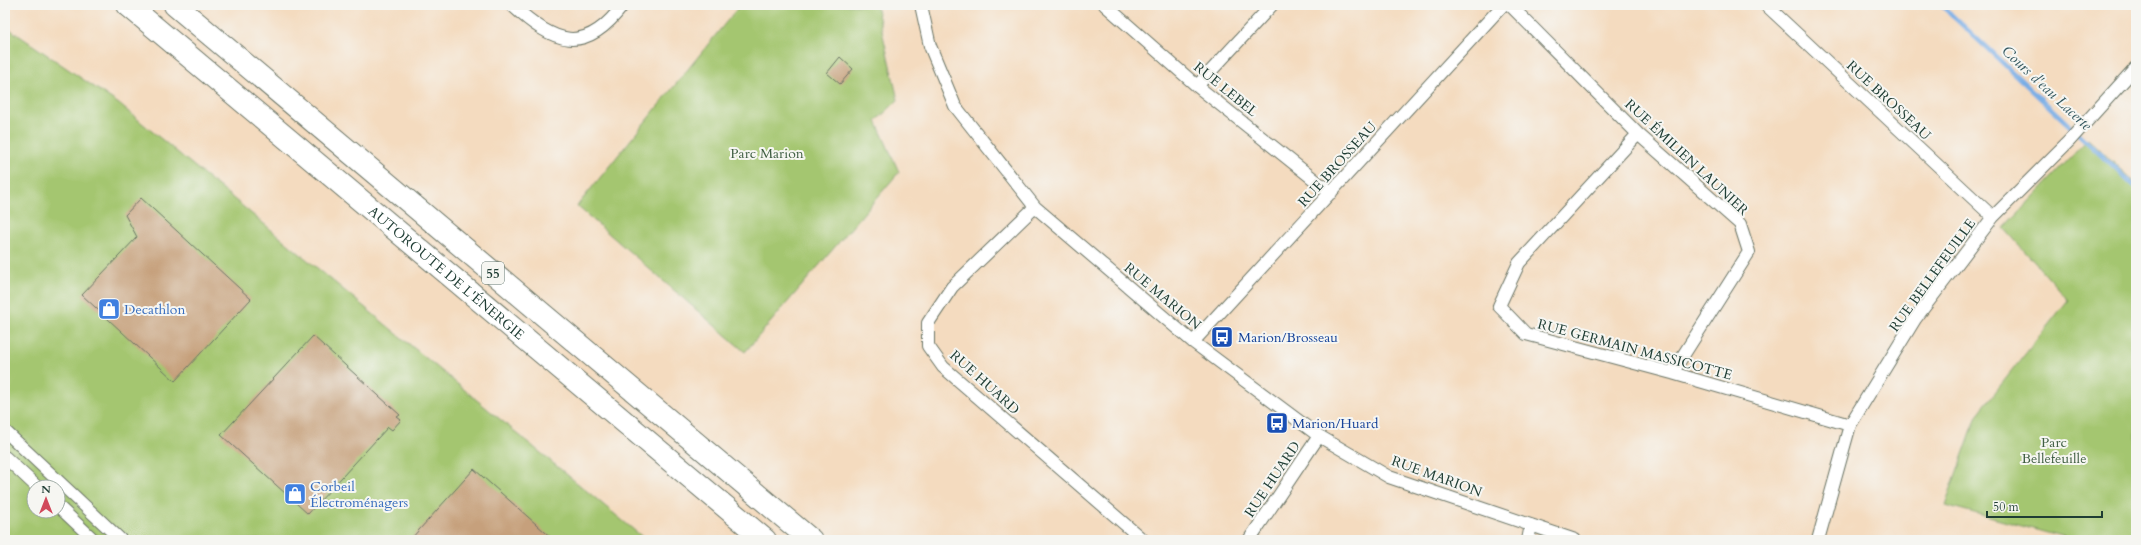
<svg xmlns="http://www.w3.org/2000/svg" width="2141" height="545" font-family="Cardo,serif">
<rect width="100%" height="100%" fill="#f6f6f2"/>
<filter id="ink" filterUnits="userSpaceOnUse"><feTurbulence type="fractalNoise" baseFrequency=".025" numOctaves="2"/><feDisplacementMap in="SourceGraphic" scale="8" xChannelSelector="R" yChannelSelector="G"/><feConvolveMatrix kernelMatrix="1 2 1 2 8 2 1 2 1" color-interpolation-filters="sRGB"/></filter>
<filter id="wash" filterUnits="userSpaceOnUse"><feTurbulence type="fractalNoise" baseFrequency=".012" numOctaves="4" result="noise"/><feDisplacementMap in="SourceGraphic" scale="16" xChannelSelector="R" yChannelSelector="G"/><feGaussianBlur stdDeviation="0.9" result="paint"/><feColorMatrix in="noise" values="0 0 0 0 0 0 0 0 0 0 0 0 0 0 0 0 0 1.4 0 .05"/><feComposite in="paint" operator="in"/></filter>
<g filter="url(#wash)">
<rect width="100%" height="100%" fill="#f4dbbf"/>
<path fill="#a4c66f" stroke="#628252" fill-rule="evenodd" d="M 740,5 L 876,5 L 898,100 L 876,121 L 899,172 L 745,352 L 577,206 Z
M 5,26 L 119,104 L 646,540 L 5,540 ZM 34,487 L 58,487 L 58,511 L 34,511 Z
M 2088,139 L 2136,184 L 2136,540 L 2073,540 L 1945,505 L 1977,415 L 2068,300 L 2004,228 Z"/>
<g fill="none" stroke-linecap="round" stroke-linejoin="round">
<path stroke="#78ade6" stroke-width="4.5" d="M 1941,5 L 2136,188"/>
</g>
<g id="blocks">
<path fill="#c6a07b" d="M 840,57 L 853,69 L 840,84 L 827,73 Z
M 141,198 L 251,299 L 175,381 L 82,295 L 137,237 L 125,215 Z
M 313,336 L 400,415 L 397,417 L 401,420 L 392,430 L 388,427 L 308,514 L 221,435 Z
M 474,469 L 554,540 L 410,540 Z"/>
</g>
</g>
<g filter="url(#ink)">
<use href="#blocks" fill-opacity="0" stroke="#6a7465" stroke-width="1"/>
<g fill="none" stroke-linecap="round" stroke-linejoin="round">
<g stroke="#6a7465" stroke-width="14">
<path id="street" d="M 512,5 C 554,44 585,56 623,5
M 921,5 L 930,46 L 955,106 L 1035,207 L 1193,342 L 1319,436 L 1389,477 L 1575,540
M 1105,5 L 1197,86 L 1331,193
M 1510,5 L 1638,134 L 1740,224 L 1749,252 L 1672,373
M 1766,5 L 1993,217
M 1197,86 L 1272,5
M 1638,134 L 1519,263 L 1499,306 L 1526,334 L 1672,373 L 1850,425
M 1035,207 L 952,287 L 928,323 L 928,346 L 943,367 L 1143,540
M 1193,342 L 1503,5
M 5,431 L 121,540
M 5,457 L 37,487
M 58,506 L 94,540
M 1249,540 L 1319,436
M 1528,540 L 1531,525
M 1818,540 L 1850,425 L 1915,319 L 1993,217 L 2069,141 L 2136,67"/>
</g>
<g stroke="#6a7465" stroke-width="24">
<g id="highway">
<path id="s1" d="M 128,5 L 765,540"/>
<path d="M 175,5 L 811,540"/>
</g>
</g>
<use href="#street" stroke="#fff" stroke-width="12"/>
<use href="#highway" stroke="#fff" stroke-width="22"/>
</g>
</g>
<defs>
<g id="shop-square" transform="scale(1.15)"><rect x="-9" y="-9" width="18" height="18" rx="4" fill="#3f7fe0" stroke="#f6f6f2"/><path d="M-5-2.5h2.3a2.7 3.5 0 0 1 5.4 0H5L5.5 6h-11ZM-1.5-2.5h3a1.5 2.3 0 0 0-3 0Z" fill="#fff"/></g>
<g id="bus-square" transform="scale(1.15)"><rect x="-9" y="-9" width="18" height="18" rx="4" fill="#1a4fb4" stroke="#f6f6f2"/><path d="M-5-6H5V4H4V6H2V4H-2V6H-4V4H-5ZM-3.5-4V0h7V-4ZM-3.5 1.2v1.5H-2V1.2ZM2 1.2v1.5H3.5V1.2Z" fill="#fff"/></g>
</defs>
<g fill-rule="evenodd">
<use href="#shop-square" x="109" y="309"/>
<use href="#bus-square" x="1222" y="337"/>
<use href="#bus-square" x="1277" y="423"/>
<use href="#shop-square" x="295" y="494"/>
</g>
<g text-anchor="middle" stroke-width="4" stroke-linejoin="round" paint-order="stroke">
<rect fill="#f6f6f2" stroke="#60746d" stroke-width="1" x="482" y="262" width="22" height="22" rx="3"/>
<g font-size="13" font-weight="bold" fill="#1f3d34">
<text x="493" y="278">55</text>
</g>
<g font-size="14" fill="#1f3d34" stroke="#f6f6f2">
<text transform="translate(1226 89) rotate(39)" y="5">RUE LEBEL</text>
<text transform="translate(1889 100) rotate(43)" y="5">RUE BROSSEAU</text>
<text transform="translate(1687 157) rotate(43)" y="5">RUE ÉMILIEN LAUNIER</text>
<text transform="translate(1337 164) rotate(-48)" y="5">RUE BROSSEAU</text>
<text dy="5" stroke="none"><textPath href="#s1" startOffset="416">AUTOROUTE DE L'ÉNERGIE</textPath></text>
<text transform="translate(1932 275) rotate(-54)" y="5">RUE BELLEFEUILLE</text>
<text transform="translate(1163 296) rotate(40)" y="5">RUE MARION</text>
<text transform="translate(1635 349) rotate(15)" y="5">RUE GERMAIN MASSICOTTE</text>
<text transform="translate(985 382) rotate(42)" y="5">RUE HUARD</text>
<text transform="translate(1437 476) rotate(20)" y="5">RUE MARION</text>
<text transform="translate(1272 479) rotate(-56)" y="5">RUE HUARD</text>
</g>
<g font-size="14" fill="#405f43" stroke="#f6f6f2">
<text x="767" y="158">Parc Marion</text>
<text x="2054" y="447">Parc<tspan x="2054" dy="16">Bellefeuille</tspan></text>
</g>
<g font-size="14" fill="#366cbe" stroke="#f6f6f2" text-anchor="start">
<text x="124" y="314">Decathlon</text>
<text x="310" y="491">Corbeil<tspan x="310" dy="16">Électroménagers</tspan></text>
</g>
<g font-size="14" fill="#164399" stroke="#f6f6f2" text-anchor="start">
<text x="1238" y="342">Marion/Brosseau</text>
<text x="1292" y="428">Marion/Huard</text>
</g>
<g font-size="15" font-style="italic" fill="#355960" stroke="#f6f6f2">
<text transform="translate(2047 88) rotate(43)" y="5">Cours d'eau Lacerte</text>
</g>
</g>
<rect width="2141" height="545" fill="none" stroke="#f6f6f2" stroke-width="20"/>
<g transform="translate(46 499)"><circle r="19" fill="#f6f6f2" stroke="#a0aca6"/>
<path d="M0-3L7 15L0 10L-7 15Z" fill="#d1495b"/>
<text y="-6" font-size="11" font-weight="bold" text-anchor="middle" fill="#1f3d34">N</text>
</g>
<path d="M1987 511v6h115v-6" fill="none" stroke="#1f3d34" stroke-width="2"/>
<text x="1993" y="511" font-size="12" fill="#1f3d34" stroke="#f6f6f2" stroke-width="3" paint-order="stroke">50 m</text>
</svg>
